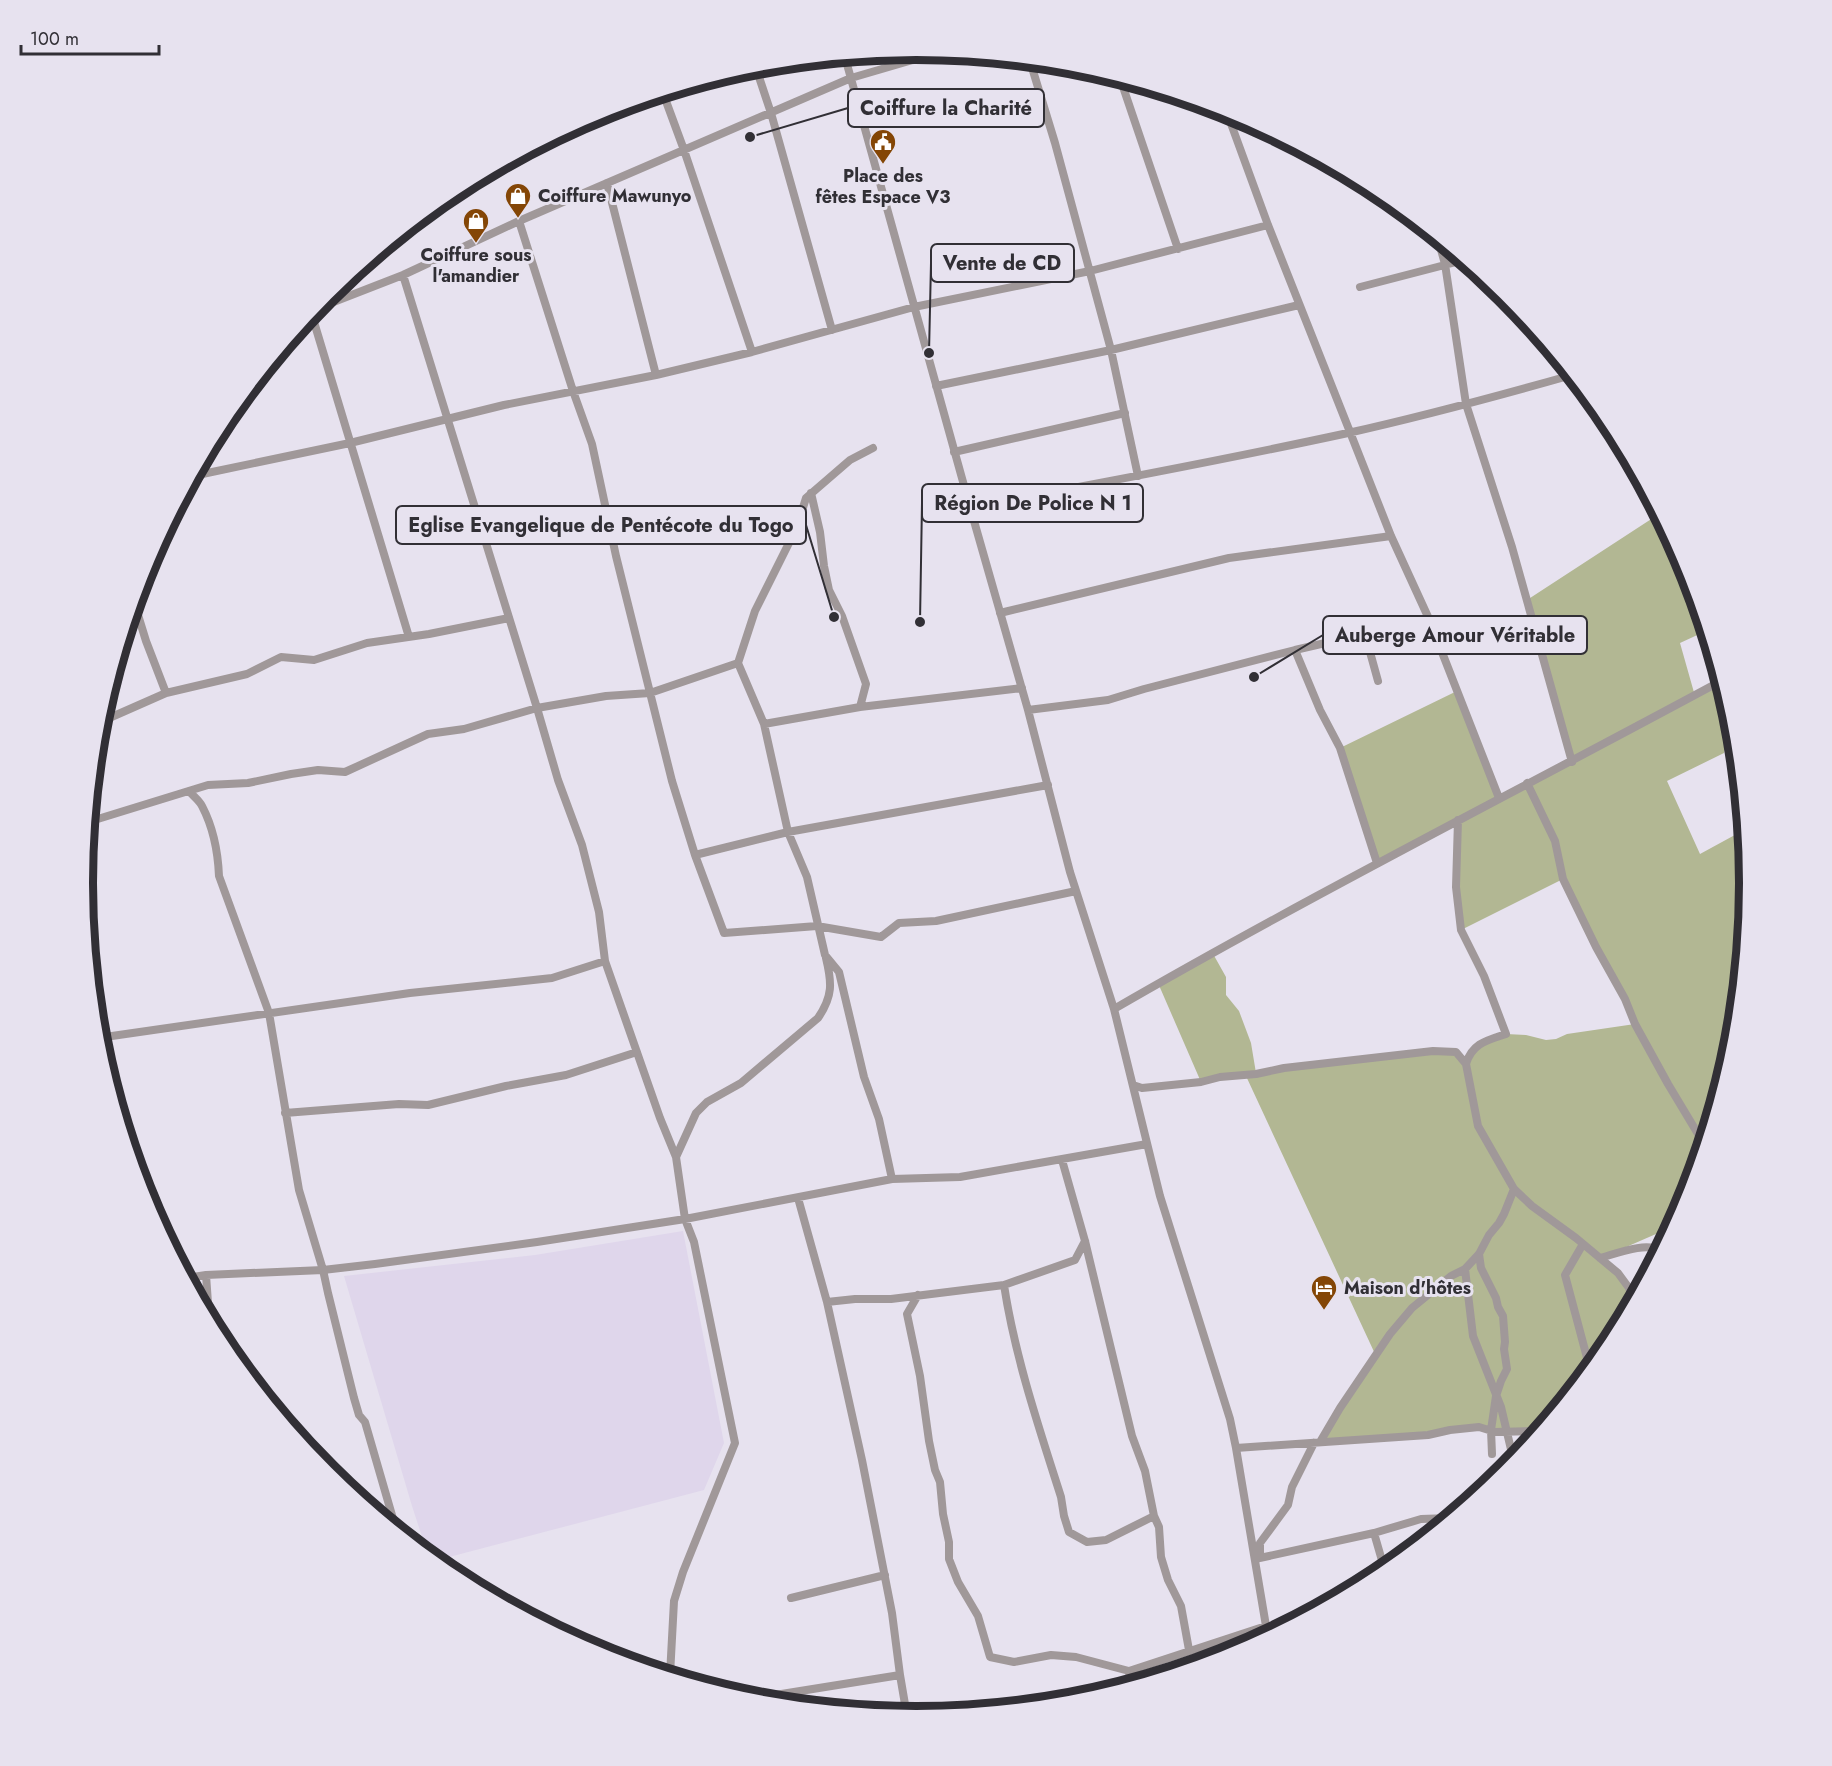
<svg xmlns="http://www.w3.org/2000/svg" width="1832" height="1766" font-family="Jost,sans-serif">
<rect width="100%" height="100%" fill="#e7e2ef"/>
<path fill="#dfd6eb" d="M 683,1231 L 724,1443 L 704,1490 L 434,1561 L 428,1555 L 412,1506 L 344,1276 L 535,1255 Z"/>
<path fill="#b2b793" d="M 1659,514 L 1686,564 L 1706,631 L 1680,643 L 1695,696 L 1722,682 L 1734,721 L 1735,737 L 1726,743 L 1724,753 L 1667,781 L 1700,854 L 1744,830 L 1749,883 L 1733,1046 L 1686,1202 L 1672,1227 L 1601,1258 L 1626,1283 L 1634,1300 L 1609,1346 L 1539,1431 L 1479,1427 L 1320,1442 L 1376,1356 L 1246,1076 L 1201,1082 L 1158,983 L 1212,952 L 1226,977 L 1226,995 L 1239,1011 L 1251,1043 L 1256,1073 L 1456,1052 L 1466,1063 L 1476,1046 L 1506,1034 L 1526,1035 L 1546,1040 L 1556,1039 L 1567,1034 L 1635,1024 L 1563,879 L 1461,930 L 1458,821 L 1377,863 L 1340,748 L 1457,691 L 1499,797 L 1571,760 L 1527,600 Z"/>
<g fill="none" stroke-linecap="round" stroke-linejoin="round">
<path stroke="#a09899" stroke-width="8" d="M 940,52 L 851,78 L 519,221 L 573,391 L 592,444 L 616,556 L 672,781 L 695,855 L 724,933 L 817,926 L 881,937 L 899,923 L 936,921 L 1076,891
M 845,57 L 970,507 L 1028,710 L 1070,872 L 1114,1009 L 1160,1196 L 1230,1419 L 1236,1448 L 1266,1626 L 1269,1635
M 1030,61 L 1055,143 L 1111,350 L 1138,476
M 755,65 L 771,113 L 832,330
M 1120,78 L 1178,249
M 663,93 L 684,150 L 752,352
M 1226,110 L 1268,225 L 1350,432 L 1391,536 L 1429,619 L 1499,798
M 607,183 L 656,375
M 1438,239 L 1445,264 L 1466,404 L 1512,547 L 1572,762
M 403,275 L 537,708 L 558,780 L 582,845 L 599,912 L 605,961 L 660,1118 L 676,1157
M 1360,287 L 1464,260
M 313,310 L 403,275 L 519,221
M 311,312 L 409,637
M 936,386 L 1111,350 L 1299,305
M 873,448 L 850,460 L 806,498 L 797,527 L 755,611 L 738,663 L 764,724 L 788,832 L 807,877 L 825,955 L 839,972 L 864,1077 L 879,1119 L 892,1179
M 954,452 L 1125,413
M 193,476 L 350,443 L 504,405 L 656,375 L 752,352 L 914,307 L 1090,271 L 1268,225
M 811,493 L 820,532 L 824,566 L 829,590 L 842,616 L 866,684 L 860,707
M 970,507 C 1096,484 1223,460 1348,433 C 1424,416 1498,396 1572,375
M 134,602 L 146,641 L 166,693
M 1000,613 L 1229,558 L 1391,536
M 1365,634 L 1378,681
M 1295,650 L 1320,710 L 1340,748 L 1377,863
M 1028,710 L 1108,700 L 1144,689 L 1295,650 L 1429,619
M 98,721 L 107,719 L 166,693 L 247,674 L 281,657 L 314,660 L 367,643 L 429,634 L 509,618
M 764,724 L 860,707 L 1022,688
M 1527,783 L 1555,841 L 1563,879 L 1596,947 L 1625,999 L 1635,1024 L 1668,1084 L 1704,1144
M 189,791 C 193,796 199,800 202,806 C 213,827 218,853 219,876 L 269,1013 L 299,1190 L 323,1270 L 375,1264 L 537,1242 L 685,1219 L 892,1179 L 960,1177 L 1147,1144
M 1458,820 L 1456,887 L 1461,930 L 1484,976 L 1506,1034 C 1488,1040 1472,1043 1466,1064 L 1478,1126 L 1514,1189 L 1532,1206 L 1576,1238 L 1618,1273 L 1629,1288 L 1634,1299
M 88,822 L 208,785 L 248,783 L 291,774 L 318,770 L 345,772 L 428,734 L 464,729 L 537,708 L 606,696 L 650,693 L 738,663
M 695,855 L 788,832 L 1048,785
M 1114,1009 C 1313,894 1519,790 1721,681
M 98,1038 L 410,993 L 552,978 L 605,961
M 1133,1085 L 1142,1088 L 1201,1082 L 1220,1077 L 1256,1074 L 1284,1068 L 1433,1051 L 1456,1052 L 1466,1064
M 285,1113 L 399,1104 L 428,1105 L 506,1086 L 566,1075 L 637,1052
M 1062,1160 L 1085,1241 L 1132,1436 L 1145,1471 L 1154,1516 L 1159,1527 L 1161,1557 L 1168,1580 L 1181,1606 L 1189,1650
M 798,1198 L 827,1302 L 862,1460 L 892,1613 L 900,1675 L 907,1716
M 1583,1244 L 1565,1275 L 1590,1369
M 1479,1254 L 1481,1268 L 1496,1298 L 1498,1307 L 1503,1316 L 1505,1342 L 1504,1349 L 1507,1369 L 1501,1381 L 1496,1396 L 1491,1430 L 1492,1454
M 1600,1258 C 1615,1254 1648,1241 1660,1251
M 1465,1269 L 1473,1336 L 1501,1407 L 1514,1462
M 206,1275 L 208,1303 L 234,1359
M 187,1278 L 206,1275 L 323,1270 L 328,1293 L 354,1398 L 359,1415 L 365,1422 L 396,1529
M 1004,1285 C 1015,1357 1039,1428 1061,1497 L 1064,1516 L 1069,1532 L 1087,1542 L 1106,1540 L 1154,1516
M 918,1295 L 907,1314 L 920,1376 L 929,1441 L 935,1470 L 940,1482 L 943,1514 L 949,1542 L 949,1559 L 958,1582 L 978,1616 L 990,1657 L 1014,1662 L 1051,1655 L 1076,1657 L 1129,1671 L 1266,1626
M 827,1302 L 855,1299 L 891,1299 L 1004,1285 L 1075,1260 L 1085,1241
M 1320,1442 L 1340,1408 L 1390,1334 L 1412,1308 L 1451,1276 L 1465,1269 L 1479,1254 L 1489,1235 L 1499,1223 L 1504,1214 L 1514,1189
M 1236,1448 L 1428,1435 L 1450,1430 L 1479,1427 L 1495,1432 L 1539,1431
M 1374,1533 L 1385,1571
M 1260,1558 L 1260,1543 L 1288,1505 L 1292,1487 L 1314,1443
M 1255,1559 L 1374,1533 L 1421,1519 L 1450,1518
M 791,1598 L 885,1575
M 1129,1671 L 1130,1685
M 670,1675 L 674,1601 L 683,1572 L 735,1443 L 694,1242 L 685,1219 L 676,1157 L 696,1113 L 707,1102 L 741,1083 L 818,1018 C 833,996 832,983 826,958
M 750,1699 L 900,1675"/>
</g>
<defs>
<g id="civic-pin" transform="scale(1.35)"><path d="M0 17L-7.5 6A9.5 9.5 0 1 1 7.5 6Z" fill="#844606" stroke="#e7e2ef"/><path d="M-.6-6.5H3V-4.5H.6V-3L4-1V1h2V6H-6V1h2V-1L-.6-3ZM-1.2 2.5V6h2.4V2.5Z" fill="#fff"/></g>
<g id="shop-pin" transform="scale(1.35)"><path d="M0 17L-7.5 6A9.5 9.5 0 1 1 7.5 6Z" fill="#844606" stroke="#e7e2ef"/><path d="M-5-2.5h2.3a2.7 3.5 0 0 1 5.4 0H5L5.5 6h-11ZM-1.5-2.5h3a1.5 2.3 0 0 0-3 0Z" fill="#fff"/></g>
<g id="hotel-pin" transform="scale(1.35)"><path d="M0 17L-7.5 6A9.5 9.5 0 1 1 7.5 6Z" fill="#844606" stroke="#e7e2ef"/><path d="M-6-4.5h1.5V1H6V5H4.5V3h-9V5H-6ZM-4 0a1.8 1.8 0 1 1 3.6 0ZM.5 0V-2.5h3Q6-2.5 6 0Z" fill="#fff"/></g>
</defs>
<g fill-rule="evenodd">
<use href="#civic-pin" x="883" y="142"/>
<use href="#shop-pin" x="518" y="196"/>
<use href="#shop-pin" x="476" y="221"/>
<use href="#hotel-pin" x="1324" y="1288"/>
</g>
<g text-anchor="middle" stroke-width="6" stroke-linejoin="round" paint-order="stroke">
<g font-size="18" font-weight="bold" fill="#312f35" stroke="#e7e2ef">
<text x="883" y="182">Place des<tspan x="883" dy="21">fêtes Espace V3</tspan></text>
<text x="538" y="202" text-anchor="start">Coiffure Mawunyo</text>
<text x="476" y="261">Coiffure sous<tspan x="476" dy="21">l'amandier</tspan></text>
<text x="1344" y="1294" text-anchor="start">Maison d'hôtes</text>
</g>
</g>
<path d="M0 0H1832V1766H0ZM93 883a823 823 0 1 1 1646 0a823 823 0 1 1-1646 0Z" fill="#e7e2ef" fill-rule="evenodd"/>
<path fill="none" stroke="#312f35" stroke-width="8" d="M93 883a823 823 0 1 1 1646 0a823 823 0 1 1-1646 0Z"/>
<path fill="none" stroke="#312f35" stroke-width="2" d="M750 137L848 108M929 353L931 263M920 622L922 503M834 617L806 525M1254 677L1323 635"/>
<g fill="#312f35" stroke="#e7e2ef" stroke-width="2">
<circle cx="750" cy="137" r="6"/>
<circle cx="929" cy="353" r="6"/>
<circle cx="920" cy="622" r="6"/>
<circle cx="834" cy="617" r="6"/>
<circle cx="1254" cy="677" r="6"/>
</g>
<g fill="#e7e2ef" stroke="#312f35" stroke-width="2">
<rect x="848" y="89" width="196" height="38" rx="6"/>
<rect x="931" y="244" width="143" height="38" rx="6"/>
<rect x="922" y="484" width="221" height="38" rx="6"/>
<rect x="396" y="506" width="410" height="38" rx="6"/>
<rect x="1323" y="616" width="264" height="38" rx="6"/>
</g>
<g font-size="20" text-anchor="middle" font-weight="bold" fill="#312f35">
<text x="946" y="115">Coiffure la Charité</text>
<text x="1002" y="270">Vente de CD</text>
<text x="1033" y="510">Région De Police N 1</text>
<text x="601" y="532">Eglise Evangelique de Pentécote du Togo</text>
<text x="1455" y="642">Auberge Amour Véritable</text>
</g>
<path d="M21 45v9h138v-9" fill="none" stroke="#312f35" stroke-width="3"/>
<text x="30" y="45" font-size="18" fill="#312f35" stroke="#e7e2ef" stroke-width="4.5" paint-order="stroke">100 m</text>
</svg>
